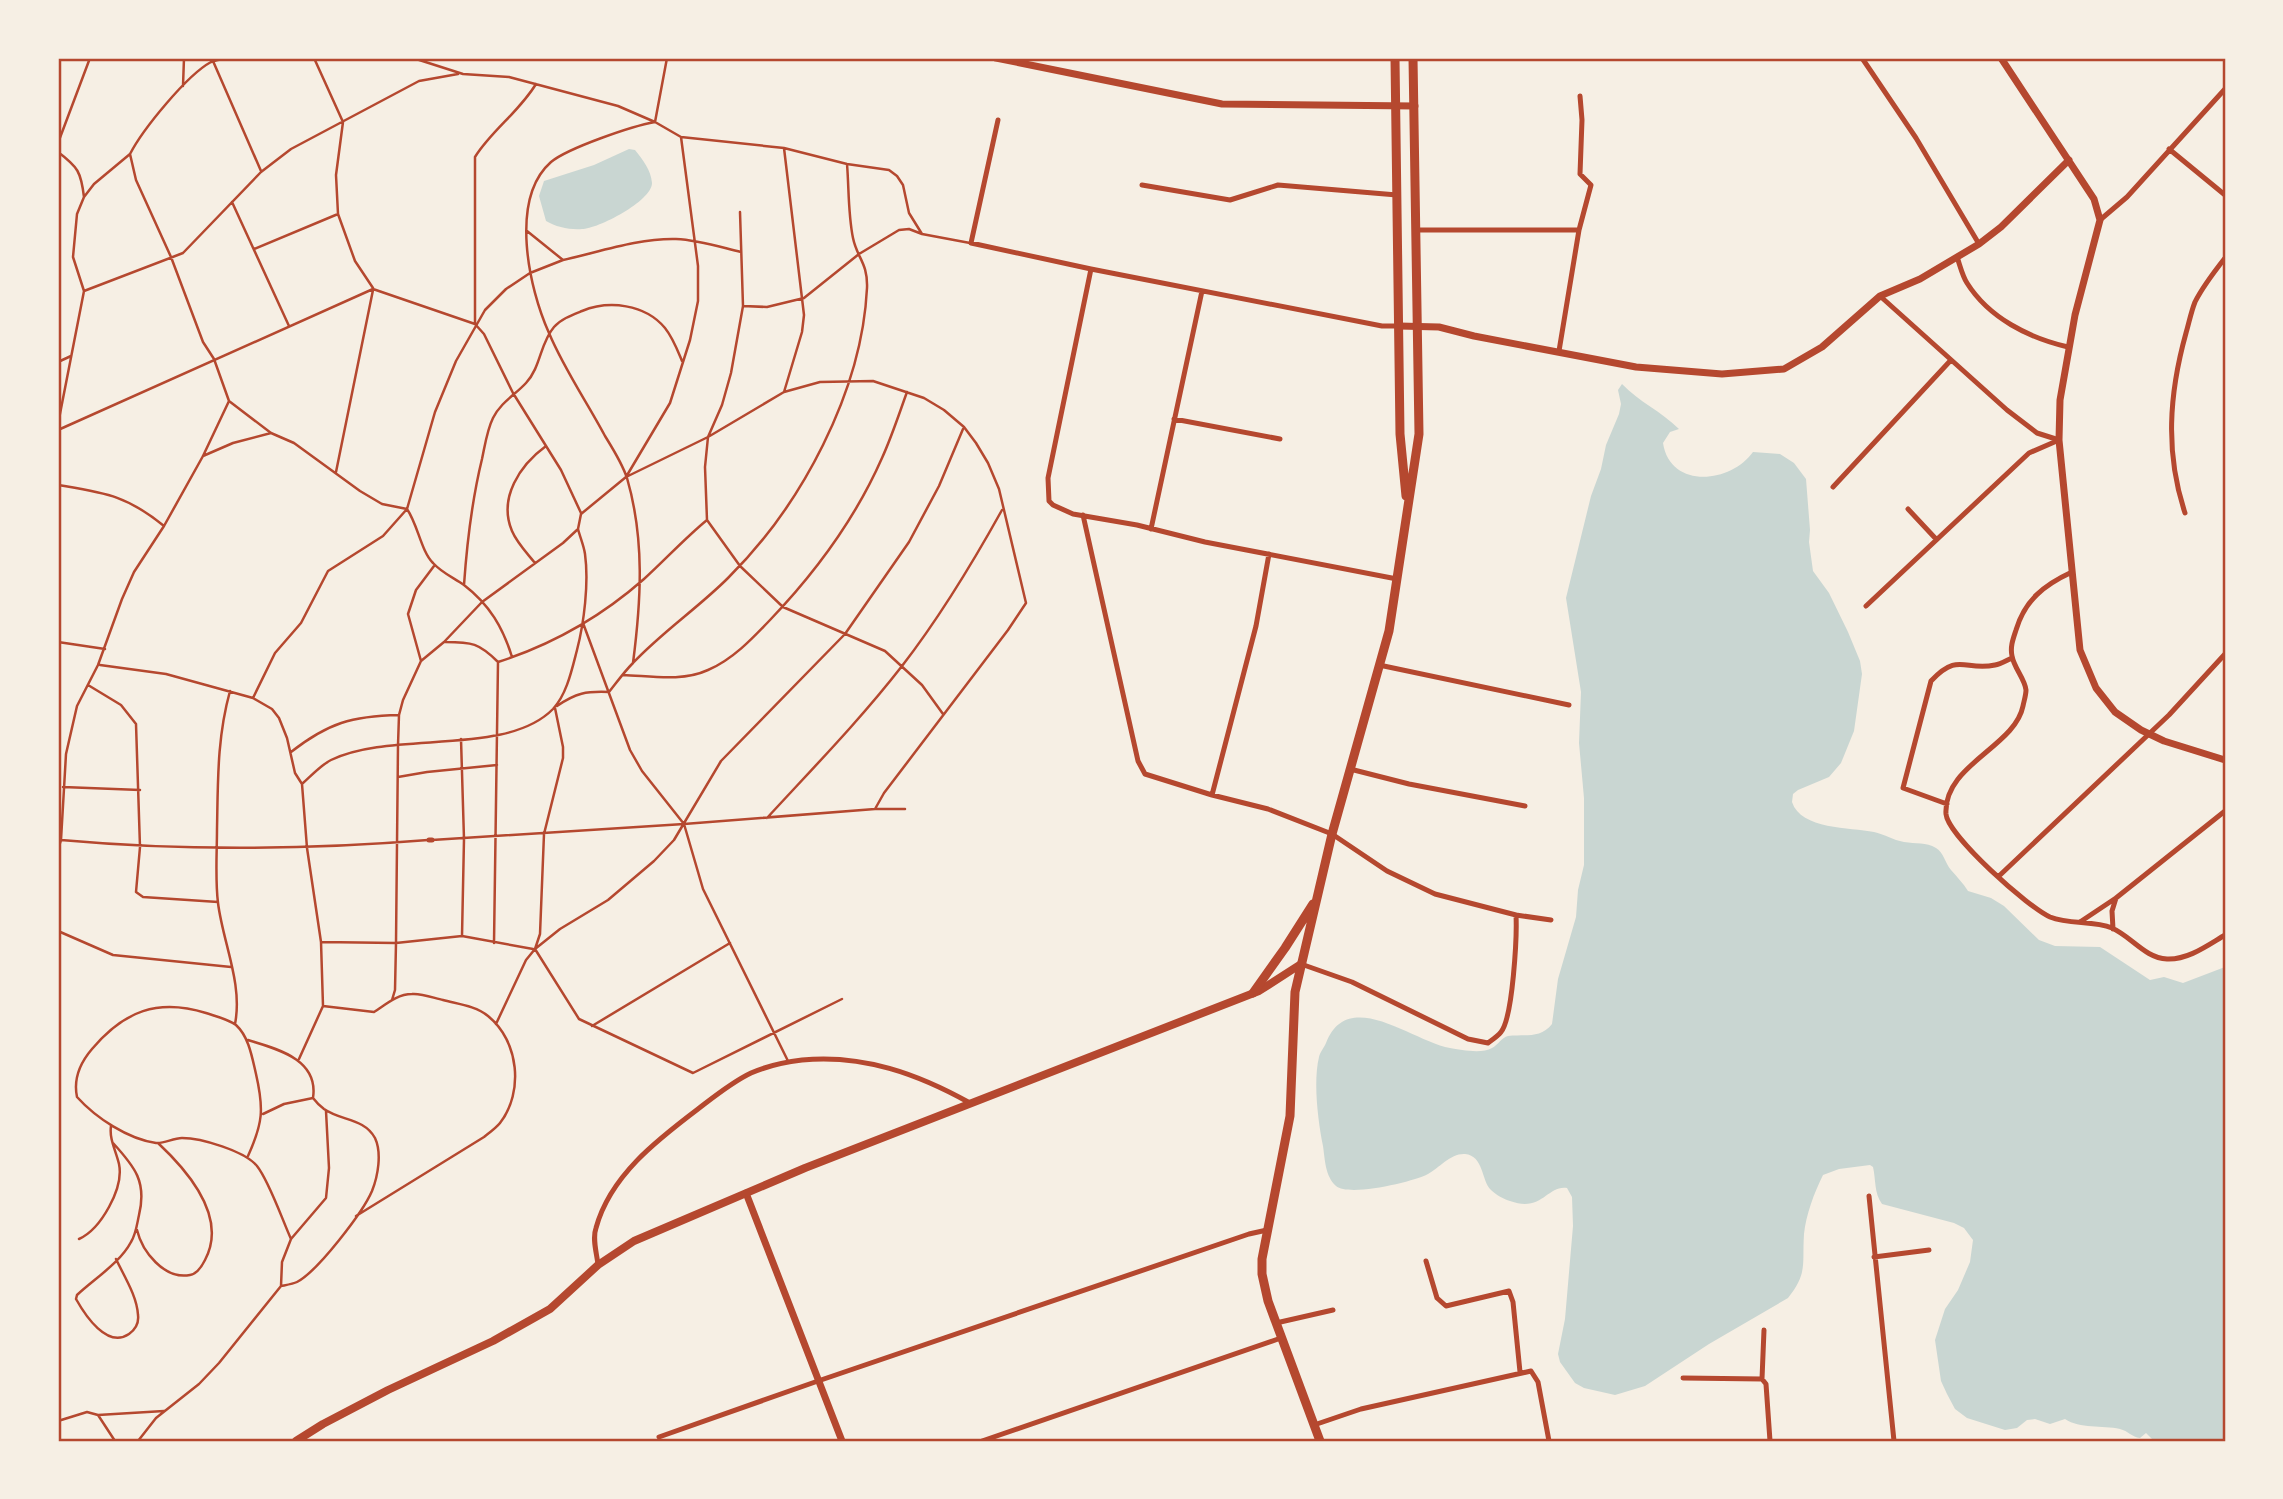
<svg xmlns="http://www.w3.org/2000/svg" width="2283" height="1499" font-family="'Roboto Serif',serif">
<rect width="100%" height="100%" fill="#f6efe4"/>
<path fill="#c9d6d2" d="M 629,149 L 635,150 C 643,160 651,170 652,183 C 652,201 598,229 582,229 C 570,230 556,227 546,221 L 539,196 L 544,181 L 594,165 Z
M 1622,384 C 1639,402 1661,411 1679,429 L 1670,432 L 1663,443 C 1670,489 1730,484 1753,452 L 1780,454 L 1794,463 L 1806,479 L 1810,530 L 1809,542 L 1813,571 L 1829,593 L 1848,632 L 1860,661 L 1862,674 L 1854,731 L 1841,763 L 1829,777 L 1798,790 L 1793,794 L 1792,802 C 1801,830 1850,827 1874,832 C 1884,834 1893,840 1904,842 C 1916,844 1926,842 1936,848 C 1944,853 1945,863 1951,870 C 1957,877 1963,883 1968,891 L 1991,898 L 2004,906 L 2039,940 L 2055,946 L 2100,947 L 2150,980 L 2164,977 L 2183,983 L 2225,967 L 2225,1441 L 2154,1441 L 2146,1433 L 2140,1438 C 2132,1437 2128,1431 2120,1429 C 2102,1425 2080,1429 2065,1419 L 2050,1424 L 2035,1419 L 2027,1420 L 2017,1428 L 2005,1430 L 1967,1418 L 1955,1409 L 1947,1394 L 1941,1381 L 1935,1340 L 1945,1309 L 1958,1290 L 1970,1262 L 1973,1240 L 1964,1228 L 1954,1223 L 1882,1204 C 1874,1193 1876,1180 1873,1167 L 1870,1165 L 1839,1169 L 1823,1175 C 1814,1193 1806,1215 1804,1234 C 1802,1264 1808,1273 1788,1298 L 1709,1344 L 1645,1386 L 1615,1395 L 1584,1388 L 1575,1383 L 1560,1362 L 1558,1354 L 1565,1319 L 1573,1226 L 1572,1197 L 1567,1188 C 1547,1185 1542,1213 1510,1201 C 1504,1199 1496,1195 1491,1190 C 1481,1180 1484,1156 1465,1154 C 1451,1153 1439,1168 1428,1174 C 1413,1182 1349,1197 1336,1186 C 1325,1176 1325,1159 1323,1146 C 1318,1121 1313,1082 1319,1057 C 1320,1052 1324,1048 1326,1043 C 1348,986 1412,1041 1450,1048 C 1461,1050 1482,1054 1492,1048 C 1498,1045 1502,1037 1508,1036 C 1525,1034 1540,1039 1552,1024 L 1558,979 L 1576,917 L 1578,890 L 1584,865 L 1584,798 L 1579,743 L 1581,692 L 1566,598 L 1591,496 L 1601,469 L 1606,445 L 1619,414 L 1621,404 L 1618,390 Z"/>
<g fill="none" stroke-linecap="round" stroke-linejoin="round">
<path stroke="#b5482f" stroke-width="2.5" d="M 314,58 L 343,122 L 336,175 L 338,214 L 355,261 L 373,288
M 413,58 L 463,74 L 509,77 L 618,106 L 655,122 L 681,137 L 698,266 L 698,301 L 690,340 L 670,403 L 626,477
M 213,61 L 261,171
M 536,84 C 519,112 492,130 475,157 L 475,324 L 484,334 L 513,393 L 561,470 L 581,513
M 183,86 L 184,58
M 655,122 L 667,58
M 681,137 L 784,148 L 847,164 L 889,170 L 897,176 L 903,185 L 909,213 L 922,234
M 58,143 L 90,58
M 58,152 C 78,167 81,172 84,197
M 232,202 L 289,326
M 740,212 L 743,306 L 731,373 L 722,405 L 708,437 L 705,467 L 707,520 L 740,566 L 783,607 L 885,651 L 922,685 L 943,714
M 527,231 L 563,260 C 599,252 639,238 676,239 C 699,240 720,247 741,252
M 254,249 L 338,214
M 84,291 L 183,253 L 261,172 L 291,149 L 419,81 L 458,74
M 743,306 L 767,307 L 804,298 L 859,254 L 899,230 L 909,229 L 922,234 L 970,243
M 58,362 L 71,356
M 784,392 L 802,332 L 804,315 L 784,148
M 229,401 L 214,359 L 203,342 L 171,257 L 136,180 L 130,154 C 143,129 187,75 211,62 C 218,59 226,59 233,58
M 58,424 L 84,291 L 73,257 L 77,214 L 84,197 L 94,184 L 130,154
M 58,430 L 373,289 L 475,324
M 203,456 L 233,443 L 271,433
M 336,472 L 373,290
M 58,485 C 105,493 126,495 164,526
M 407,509 C 418,525 421,551 433,563 C 442,573 454,578 464,585 C 490,605 503,628 512,657
M 581,514 L 626,477 L 708,437 L 784,392 L 820,382 L 873,381 L 924,398 L 944,410 L 964,427 L 976,443 L 988,463 L 999,489 L 1026,603 L 1008,630 L 884,793 L 875,809
M 535,563 C 527,553 517,543 512,531 C 498,498 520,465 546,446
M 464,585 C 467,542 472,500 482,459 C 485,445 487,430 493,418 C 501,402 515,395 526,383 C 541,367 540,343 554,327 C 561,319 572,315 582,311 C 609,300 645,304 665,328 C 673,338 677,349 682,361
M 583,623 L 630,750 L 642,771 L 684,824 L 703,889 L 788,1061
M 58,642 L 105,649
M 445,642 C 472,642 479,643 498,662
M 421,661 L 408,614 L 416,590 L 434,566
M 498,662 C 551,645 602,616 644,579 C 665,560 685,538 707,520
M 633,663 C 641,601 645,540 627,478 C 622,463 613,449 605,436 C 587,402 564,369 549,333 C 529,289 509,199 551,162 C 568,148 632,126 655,122
M 100,665 L 166,674 L 253,698 L 272,709 L 279,718 L 287,738 L 295,773 L 302,784 L 307,848 L 321,942 L 323,1006 L 299,1059
M 623,675 C 651,676 682,682 708,670 C 732,660 752,639 770,620 C 815,573 856,517 882,458 C 892,436 899,414 907,392
M 88,685 L 121,705 L 136,724 L 140,847 L 136,892 L 143,897 L 218,902
M 230,691 C 217,738 218,781 217,829 C 217,853 215,879 218,903 C 223,943 243,984 235,1024
M 609,692 C 617,682 624,672 633,663 C 662,632 698,608 728,578 C 801,506 862,392 867,288 C 868,263 857,258 853,238 C 848,214 849,188 847,164
M 253,698 L 275,653 L 301,623 L 328,571 L 383,536 L 407,509 L 435,412 L 456,361 L 485,310 L 506,289 L 530,273 L 563,260
M 557,706 C 576,693 586,691 609,692
M 461,739 L 464,839 L 462,936
M 291,752 C 328,723 352,716 399,715
M 398,777 L 427,772 L 497,765
M 303,783 C 311,776 321,765 331,760 C 392,730 506,757 553,709 C 567,694 572,669 577,650 C 584,623 589,583 585,554 C 584,546 580,537 578,529
M 63,787 L 140,790
M 767,818 C 813,768 860,720 902,666 C 940,617 972,564 1002,510
M 61,840 C 183,851 305,850 428,840
M 432,840 L 684,824 L 875,809 L 905,809
M 58,849 L 61,840 L 66,754 L 77,706 L 98,665 L 122,599 L 134,572 L 164,526 L 203,456 L 229,401 L 271,433 L 294,443 L 360,491 L 382,504 L 407,509
M 58,931 L 113,955 L 231,967
M 321,942 L 396,943 L 462,936 L 533,949
M 494,943 L 498,662
M 535,949 L 579,1019 L 693,1073 L 842,999
M 535,949 L 540,934 L 544,834 L 563,758 L 563,747 L 555,708
M 392,1000 L 395,990 L 396,943 L 398,745 L 399,715 L 403,700 L 421,661 L 444,642 L 482,602 L 563,543 L 578,529 L 581,514
M 323,1006 L 374,1012 C 385,1005 397,994 412,994 C 421,993 434,998 443,1000 C 458,1004 476,1006 488,1016 C 519,1041 524,1092 500,1123 C 496,1128 489,1133 484,1137 L 356,1216
M 496,1024 L 526,960 L 535,949 L 560,929 L 608,900 L 654,861 L 674,840 L 721,761 L 845,634 L 909,542 L 939,486 L 963,429
M 592,1026 L 730,943
M 248,1040 C 277,1049 319,1059 313,1098
M 263,1114 L 284,1104 L 313,1098
M 113,1143 C 135,1167 147,1182 139,1215 C 137,1224 136,1234 131,1242 C 120,1263 94,1279 77,1295 L 76,1299 C 85,1315 107,1349 129,1334 C 136,1329 139,1323 138,1315 C 137,1296 124,1276 116,1259
M 248,1156 C 263,1123 264,1109 256,1074 C 252,1057 249,1037 236,1025 C 228,1019 215,1016 206,1013 C 158,998 124,1011 92,1049 C 80,1063 73,1078 77,1097 C 96,1118 128,1139 156,1143 C 164,1144 173,1138 182,1138 C 201,1138 245,1151 257,1166 C 269,1181 282,1219 291,1239
M 137,1230 C 142,1251 164,1280 190,1275 C 197,1274 202,1266 205,1260 C 228,1217 189,1172 158,1143
M 79,1239 C 101,1229 124,1188 119,1164 C 116,1151 109,1139 111,1126
M 281,1286 C 286,1285 293,1284 297,1282 C 318,1271 363,1212 372,1191 C 378,1176 382,1153 375,1138 C 364,1118 341,1121 324,1109 C 320,1106 316,1102 313,1098
M 98,1415 L 115,1441
M 58,1421 L 87,1412 L 98,1415 L 164,1411
M 138,1441 L 156,1418 L 199,1384 L 219,1363 L 281,1286 L 282,1262 L 291,1239 L 326,1198 L 329,1168 L 326,1111"/>
<path stroke="#b5482f" stroke-width="5" d="M 1862,58 L 1916,138 L 1979,244
M 998,120 L 971,243 L 1091,269 L 1382,326 L 1399,326
M 2169,149 L 2225,195
M 1142,185 L 1230,200 L 1278,185 L 1397,195
M 2100,220 L 2127,197 L 2225,89
M 1416,230 L 1579,230
M 1957,257 C 1960,265 1962,275 1967,283 C 1989,318 2029,338 2068,347
M 1091,269 L 1048,478 L 1049,501 L 1053,505 L 1073,514 L 1137,525 L 1205,542 L 1397,579
M 1880,296 L 2007,410 L 2037,433 L 2059,440
M 1559,351 L 1579,230 L 1591,185 L 1580,174 L 1582,120 L 1580,96
M 1174,419 L 1280,439
M 1833,487 L 1951,360
M 1908,509 L 1936,539
M 2185,513 C 2165,453 2169,394 2186,333 C 2189,323 2191,312 2195,302 C 2203,286 2214,272 2225,258
M 1083,515 L 1138,761 L 1145,774 L 1212,795 L 1268,809 L 1332,834 L 1387,871 L 1435,894 L 1516,915 C 1517,936 1513,1017 1501,1032 C 1498,1036 1492,1040 1488,1043 L 1468,1039 L 1352,982 L 1301,964
M 1151,529 L 1202,291
M 2072,572 C 2044,585 2025,600 2016,630 C 2013,639 2010,647 2012,656 C 2014,668 2025,679 2026,690 C 2026,695 2024,701 2023,706 C 2015,747 1943,765 1946,814 C 1948,836 2029,908 2050,917 C 2070,925 2093,920 2112,928 C 2132,937 2145,958 2167,959 C 2188,960 2208,945 2225,935
M 1866,606 L 2029,453 L 2059,440
M 1379,665 L 1569,705
M 1350,769 L 1409,784 L 1525,806
M 1212,795 L 1256,626 L 1269,554
M 1947,804 L 1903,788 L 1931,681 C 1959,651 1965,672 1995,665 C 2001,664 2007,660 2012,658
M 429,840 L 432,840
M 1999,876 L 2169,715 L 2225,654
M 1516,915 L 1551,920
M 2080,922 L 2116,898 L 2225,811
M 2113,929 L 2112,911 L 2116,898
M 1869,1196 L 1894,1441
M 1874,1257 L 1929,1250
M 1426,1261 L 1437,1298 L 1446,1306 L 1509,1291 L 1513,1302 L 1520,1372
M 598,1265 C 597,1254 592,1239 596,1228 C 610,1176 657,1140 698,1109 C 715,1096 732,1082 751,1073 C 767,1066 785,1062 802,1060 C 863,1054 918,1074 970,1103
M 1276,1323 L 1333,1310
M 1764,1330 L 1762,1379 L 1766,1384 L 1770,1441
M 1683,1378 L 1762,1379
M 1314,1425 L 1361,1409 L 1531,1371 L 1538,1382 L 1549,1441
M 659,1437 L 818,1381 L 1249,1234 L 1267,1230
M 982,1441 L 1281,1338"/>
<path stroke="#b5482f" stroke-width="7" d="M 996,58 L 1222,104 L 1415,106
M 2001,58 L 2094,199 L 2100,220 L 2075,315 L 2060,400 L 2059,440 L 2080,650 L 2096,688 L 2115,712 L 2141,730 L 2164,741 L 2225,760
M 1399,326 L 1439,327 L 1474,336 L 1636,367 L 1722,374 L 1784,369 L 1822,347 L 1880,296 L 1920,279 L 1979,244 L 2001,227 L 2069,160
M 746,1193 L 842,1441"/>
<path stroke="#b5482f" stroke-width="8" d="M 296,1441 L 323,1424 L 388,1390 L 493,1341 L 550,1309 L 598,1265 L 634,1241 L 805,1168 L 1259,991 L 1301,964"/>
<path stroke="#b5482f" stroke-width="9" d="M 1395,58 L 1400,434 L 1406,496
M 1253,993 L 1285,948 L 1313,904
M 1320,1441 L 1268,1301 L 1262,1274 L 1262,1259 L 1290,1116 L 1295,992 L 1332,834 L 1389,631 L 1419,434 L 1413,58"/>
</g>
<rect width="2283" height="1499" fill="none" stroke="#f6efe4" stroke-width="119"/>
<rect x="60" y="60" width="2164" height="1380" fill="none" stroke="#b5482f" stroke-width="2.5"/>
</svg>
